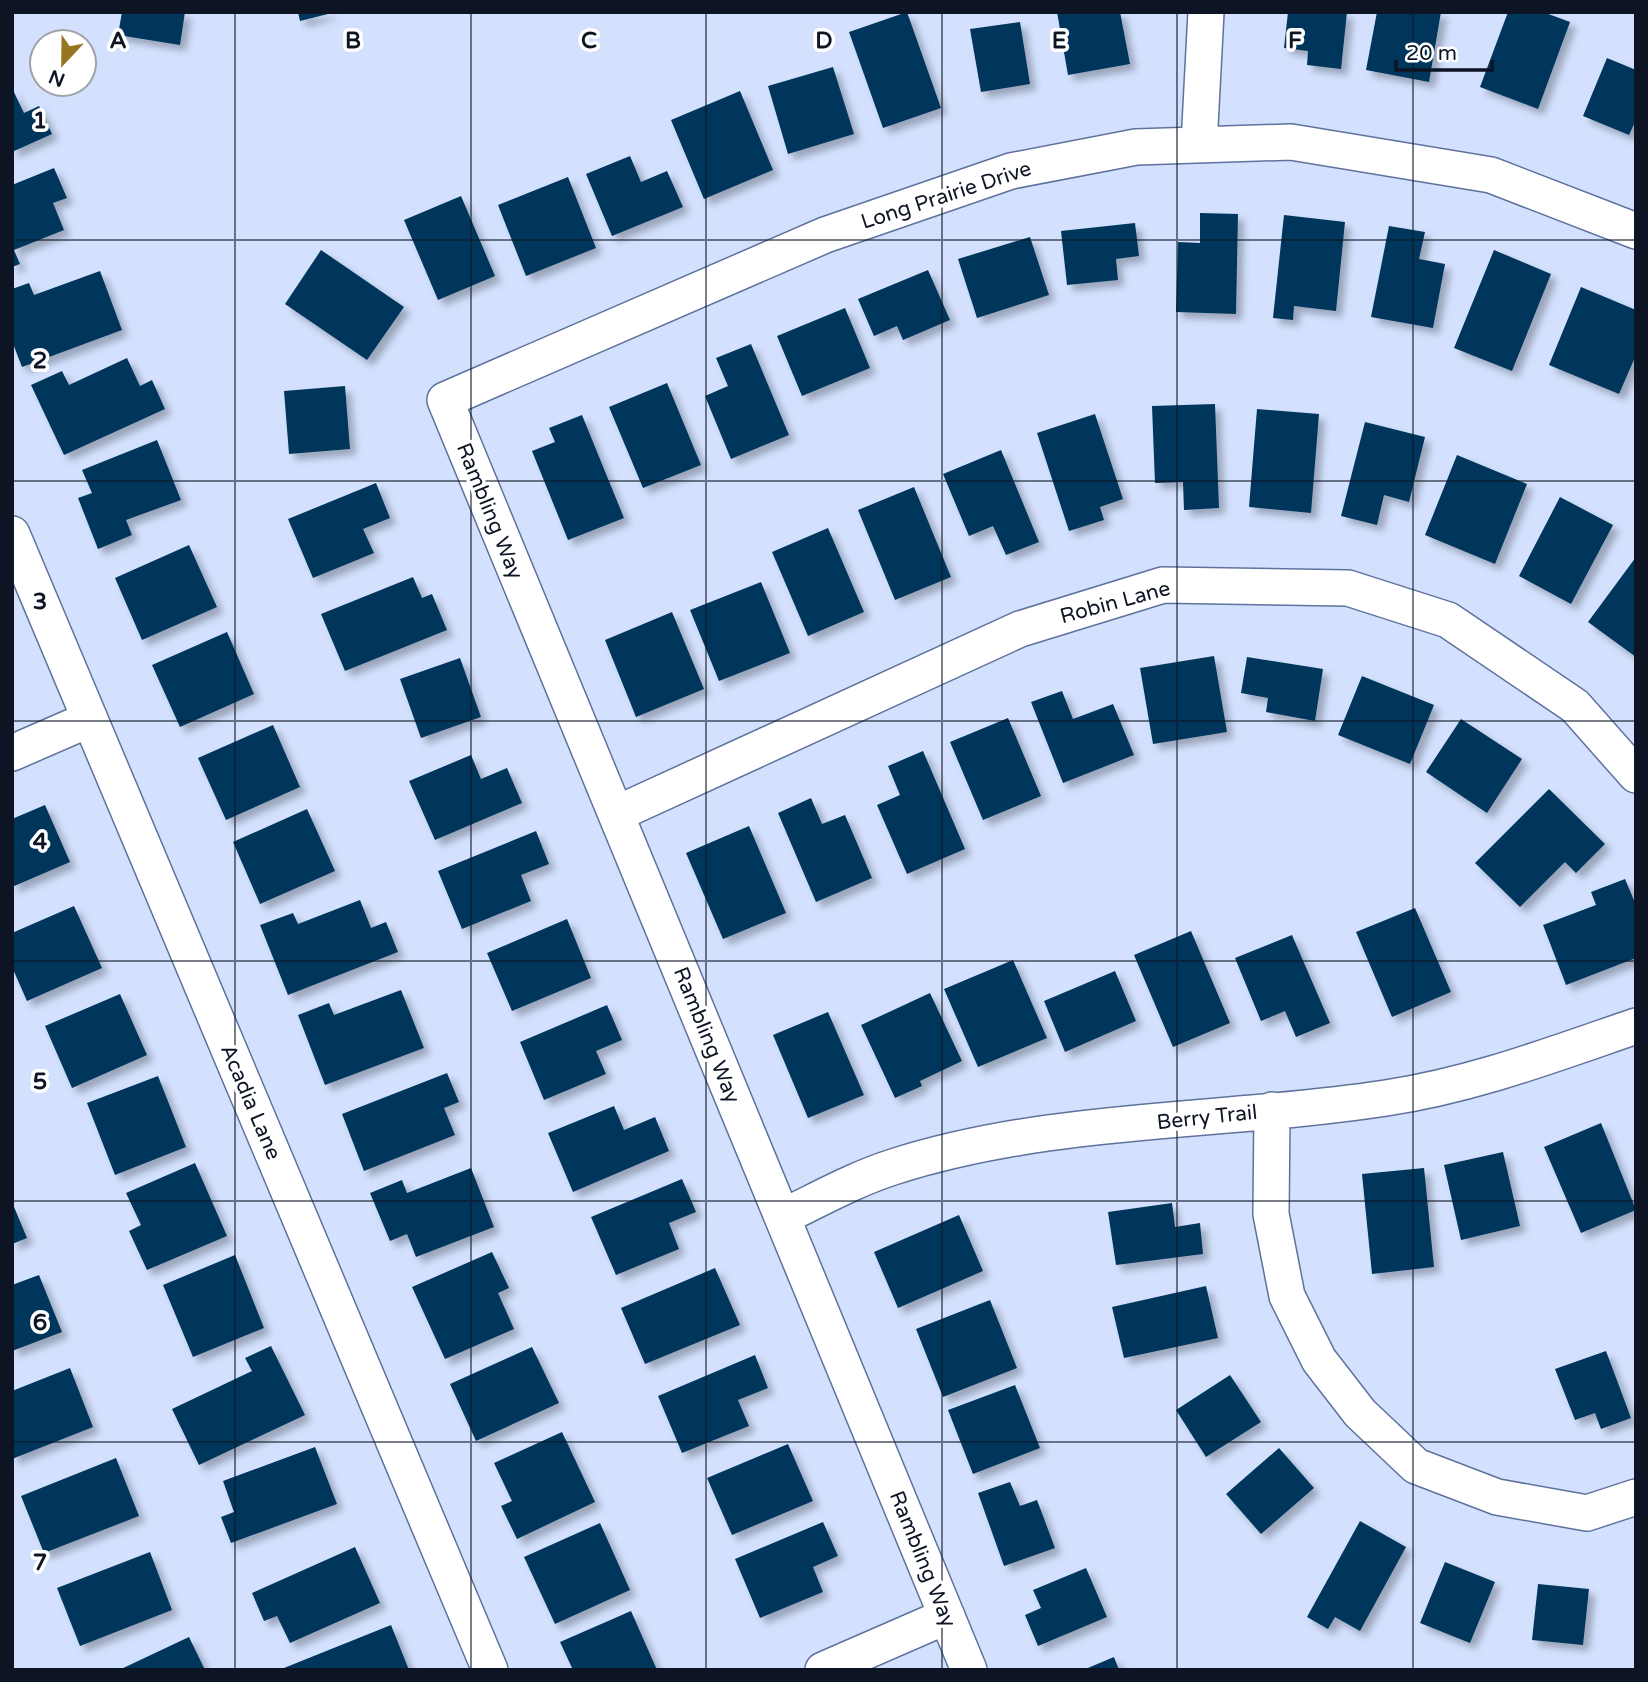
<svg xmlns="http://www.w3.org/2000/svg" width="1648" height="1682" font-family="'Varela Round',sans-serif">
<defs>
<filter id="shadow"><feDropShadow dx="6" dy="6" stdDeviation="3.5" flood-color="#0004"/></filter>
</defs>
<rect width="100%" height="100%" fill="#d3e1fe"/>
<path fill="#00365c" filter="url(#shadow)" d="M 122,12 L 185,12 L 180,45 L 118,35 Z
M 298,12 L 332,12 L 332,13 L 300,21 Z
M 907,12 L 941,108 L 883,128 L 849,32 Z
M 1057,12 L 1120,12 L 1130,64 L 1068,75 Z
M 1288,12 L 1347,12 L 1341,69 L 1307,65 L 1308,51 L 1284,48 Z
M 1377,12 L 1441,12 L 1429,82 L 1366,70 Z
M 1508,12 L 1543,12 L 1570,22 L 1538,109 L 1480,87 Z
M 1020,22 L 1030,84 L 981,92 L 970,29 Z
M 1607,58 L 1636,70 L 1636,120 L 1629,135 L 1583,116 Z
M 833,67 L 854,134 L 788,154 L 768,86 Z
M 12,88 L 24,113 L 39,106 L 52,134 L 12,152 Z
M 740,91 L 773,170 L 704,199 L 671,120 Z
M 630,156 L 641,182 L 667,171 L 683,207 L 612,236 L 586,174 Z
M 54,168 L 67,198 L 53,203 L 64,230 L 14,250 L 20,264 L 12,267 L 12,185 Z
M 568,177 L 596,248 L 526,276 L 498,205 Z
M 461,196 L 495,276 L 438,300 L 404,220 Z
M 1200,213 L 1238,214 L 1236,314 L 1176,312 L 1178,242 L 1200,243 Z
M 1284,215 L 1345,222 L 1336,311 L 1294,306 L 1293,320 L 1273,318 Z
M 1135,223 L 1139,256 L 1116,259 L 1118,280 L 1067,285 L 1061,231 Z
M 1389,226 L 1425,232 L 1419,259 L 1445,264 L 1433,328 L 1371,317 Z
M 1030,237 L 1049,295 L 977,318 L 958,259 Z
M 321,250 L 404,307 L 367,360 L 285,304 Z
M 1494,250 L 1551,274 L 1512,371 L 1454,348 Z
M 928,270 L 950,320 L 903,340 L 897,326 L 874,336 L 858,299 Z
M 100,271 L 122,330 L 22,367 L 12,341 L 12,289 L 29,283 L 34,295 Z
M 1581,287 L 1636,310 L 1636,355 L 1619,394 L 1549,365 Z
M 845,308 L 870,368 L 802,396 L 777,336 Z
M 751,344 L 789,435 L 731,459 L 705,396 L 728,386 L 716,358 Z
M 127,358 L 140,386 L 152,380 L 165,409 L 64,455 L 31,385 L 62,371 L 69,385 Z
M 667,383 L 701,465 L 643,488 L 609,407 Z
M 345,386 L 350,449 L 289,454 L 284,391 Z
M 1215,404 L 1219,508 L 1184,510 L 1183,482 L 1155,483 L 1152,406 Z
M 1257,409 L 1319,414 L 1311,513 L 1249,507 Z
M 1095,414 L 1123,499 L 1100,507 L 1104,520 L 1069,531 L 1037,433 Z
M 582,415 L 624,518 L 568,540 L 532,451 L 555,442 L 549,428 Z
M 1365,422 L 1425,437 L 1409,502 L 1384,495 L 1377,525 L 1341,516 Z
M 157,440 L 181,500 L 126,520 L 132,535 L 98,549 L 78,498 L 92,493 L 82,470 Z
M 1001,450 L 1039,542 L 1006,555 L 993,526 L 969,536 L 943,474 Z
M 1457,455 L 1527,484 L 1495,564 L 1425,535 Z
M 376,483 L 390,518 L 363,529 L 374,553 L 313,578 L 288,519 Z
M 914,487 L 951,577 L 895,600 L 858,510 Z
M 1560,497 L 1613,525 L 1571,604 L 1519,576 Z
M 828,528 L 864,612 L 808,636 L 772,552 Z
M 189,545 L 217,607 L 142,640 L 115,578 Z
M 1636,557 L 1636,657 L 1588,622 Z
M 413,577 L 422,598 L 432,594 L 447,630 L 345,671 L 321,614 Z
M 761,582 L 790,653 L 719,681 L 690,610 Z
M 672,612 L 704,689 L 636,717 L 605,640 Z
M 227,632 L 254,694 L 180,727 L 152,665 Z
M 1214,656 L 1227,732 L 1153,744 L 1140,668 Z
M 1247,657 L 1323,669 L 1315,721 L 1266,712 L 1268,698 L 1241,693 Z
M 460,658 L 481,717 L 421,738 L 400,679 Z
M 1362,676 L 1434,705 L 1410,764 L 1338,735 Z
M 1062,691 L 1073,719 L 1113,704 L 1134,755 L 1063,783 L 1031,702 Z
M 1008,718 L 1041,796 L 983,820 L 950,742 Z
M 1461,719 L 1522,759 L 1487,813 L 1426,772 Z
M 273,725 L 300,787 L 226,820 L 198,758 Z
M 923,751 L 965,849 L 907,874 L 877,805 L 900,795 L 888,766 Z
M 471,755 L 481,779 L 507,768 L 522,803 L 435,840 L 409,781 Z
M 1549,789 L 1605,844 L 1576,873 L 1565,862 L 1520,907 L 1475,863 Z
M 811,798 L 822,824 L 845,815 L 872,878 L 816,902 L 778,813 Z
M 45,805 L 70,862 L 12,887 L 12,819 Z
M 307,809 L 335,871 L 260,904 L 233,842 Z
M 749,826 L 786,913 L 723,939 L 686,853 Z
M 536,831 L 549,864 L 521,875 L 531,901 L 462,929 L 438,871 Z
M 1625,879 L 1636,905 L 1636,958 L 1566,985 L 1543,925 L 1596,905 L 1591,892 Z
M 360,900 L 371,928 L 386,922 L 398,952 L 288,995 L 260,925 L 293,913 L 298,924 Z
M 74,906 L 102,968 L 27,1001 L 12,967 L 12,933 Z
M 1415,908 L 1451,992 L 1392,1017 L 1356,932 Z
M 567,919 L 591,978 L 512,1011 L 487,953 Z
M 1191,931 L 1230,1023 L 1173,1047 L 1134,955 Z
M 1292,935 L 1330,1023 L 1296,1037 L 1285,1011 L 1261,1021 L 1235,958 Z
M 1013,960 L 1047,1038 L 978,1067 L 944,989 Z
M 1115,971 L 1136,1021 L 1065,1052 L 1044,1001 Z
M 401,990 L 424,1048 L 325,1085 L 298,1015 L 329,1003 L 334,1015 Z
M 930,993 L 962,1061 L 920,1081 L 922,1086 L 895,1098 L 861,1025 Z
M 120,994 L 147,1055 L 72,1088 L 45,1026 Z
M 607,1005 L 622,1040 L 596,1051 L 606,1074 L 544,1100 L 520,1042 Z
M 828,1012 L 864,1095 L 808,1118 L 773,1035 Z
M 447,1073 L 459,1102 L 444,1108 L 455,1135 L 364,1171 L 342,1114 Z
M 158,1076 L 186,1147 L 115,1175 L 87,1103 Z
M 614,1106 L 624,1130 L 655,1117 L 669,1151 L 573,1192 L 548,1133 Z
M 1601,1123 L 1636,1210 L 1581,1233 L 1544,1147 Z
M 1503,1152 L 1520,1226 L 1461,1240 L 1444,1165 Z
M 195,1163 L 227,1236 L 147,1270 L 129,1231 L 141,1225 L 126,1193 Z
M 471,1168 L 494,1227 L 416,1257 L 407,1234 L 390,1241 L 370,1193 L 402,1180 L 407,1193 Z
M 1424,1168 L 1434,1267 L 1372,1274 L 1362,1174 Z
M 682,1179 L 696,1212 L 669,1223 L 679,1249 L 616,1275 L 591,1217 Z
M 12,1202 L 27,1238 L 12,1244 Z
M 1172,1203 L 1175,1227 L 1200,1223 L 1203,1254 L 1116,1265 L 1108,1212 Z
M 959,1215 L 983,1271 L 898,1308 L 874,1252 Z
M 492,1252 L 509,1288 L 498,1293 L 514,1329 L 445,1359 L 412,1287 Z
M 235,1255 L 264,1328 L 193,1357 L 163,1285 Z
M 715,1268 L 740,1325 L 645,1364 L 621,1308 Z
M 39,1275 L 62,1332 L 12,1351 L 12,1285 Z
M 1206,1286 L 1218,1338 L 1124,1358 L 1112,1307 Z
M 990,1300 L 1017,1368 L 943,1397 L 916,1329 Z
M 271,1346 L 305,1415 L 199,1465 L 172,1409 L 252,1371 L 245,1358 Z
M 532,1347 L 559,1403 L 476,1441 L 450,1384 Z
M 1606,1351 L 1631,1418 L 1601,1429 L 1595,1413 L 1575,1420 L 1555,1369 Z
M 755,1355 L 768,1388 L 738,1400 L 749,1426 L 682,1453 L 658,1396 Z
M 70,1368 L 93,1427 L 12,1459 L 12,1391 Z
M 1230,1375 L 1261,1422 L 1206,1457 L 1176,1410 Z
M 1015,1385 L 1040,1448 L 973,1474 L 948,1410 Z
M 562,1432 L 595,1502 L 517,1539 L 501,1506 L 512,1501 L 494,1463 Z
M 788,1444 L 813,1501 L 732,1535 L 707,1478 Z
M 315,1447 L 337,1504 L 231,1543 L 221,1517 L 234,1512 L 223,1481 Z
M 1279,1448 L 1314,1488 L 1261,1534 L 1226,1494 Z
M 116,1458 L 139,1516 L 44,1553 L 21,1496 Z
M 1010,1482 L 1020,1506 L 1037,1500 L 1055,1548 L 1004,1566 L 978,1493 Z
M 1360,1521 L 1406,1547 L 1360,1631 L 1335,1617 L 1328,1629 L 1307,1617 Z
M 823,1522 L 838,1556 L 813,1567 L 823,1592 L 760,1618 L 735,1559 Z
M 600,1523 L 630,1590 L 555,1624 L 524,1557 Z
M 355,1547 L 380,1603 L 290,1643 L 277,1616 L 264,1621 L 252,1593 Z
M 150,1552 L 172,1610 L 80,1646 L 57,1588 Z
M 1445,1562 L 1495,1582 L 1470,1643 L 1420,1623 Z
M 1086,1568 L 1107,1617 L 1038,1646 L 1025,1615 L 1041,1608 L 1033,1590 Z
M 1538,1584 L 1589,1589 L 1583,1645 L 1532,1640 Z
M 631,1611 L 657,1670 L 573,1670 L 560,1642 Z
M 391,1625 L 409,1670 L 279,1670 Z
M 189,1637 L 205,1670 L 119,1670 Z
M 1114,1657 L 1119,1670 L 1083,1670 Z"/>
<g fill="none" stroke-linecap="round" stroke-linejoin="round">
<g stroke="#5f729d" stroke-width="38">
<path id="street" d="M 1199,145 L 1206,12
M 12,534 L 490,1670
M 12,753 L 90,719
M 616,814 L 1020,629 L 1163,585 L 1348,588 L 1448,620 L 1575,706 L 1636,775
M 1272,1110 L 1271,1214 L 1287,1296 L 1319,1360 L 1360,1413 L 1416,1466 L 1497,1497 L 1587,1513 L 1636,1497
M 782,1217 C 818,1200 855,1179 893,1167 C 1052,1116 1223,1123 1386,1098 C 1473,1085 1554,1054 1636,1026
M 823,1670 L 947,1616
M 969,1670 L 445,400 L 825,235 L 1011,171 L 1136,147 L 1291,142 L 1491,175 L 1636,231"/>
</g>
<use href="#street" stroke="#fff" stroke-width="35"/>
</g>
<path fill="none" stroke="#0d1525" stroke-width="2" stroke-opacity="0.55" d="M 235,12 L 235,1670M 471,12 L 471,1670M 706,12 L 706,1670M 942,12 L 942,1670M 1177,12 L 1177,1670M 1413,12 L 1413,1670M 12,240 L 1636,240M 12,481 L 1636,481M 12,721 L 1636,721M 12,961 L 1636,961M 12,1201 L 1636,1201M 12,1442 L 1636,1442"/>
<g text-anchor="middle" stroke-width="7" stroke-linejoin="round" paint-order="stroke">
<g font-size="21" fill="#0d1525" stroke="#fff">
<text transform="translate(946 195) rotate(-18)" y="7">Long Prairie Drive</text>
<text transform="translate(490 511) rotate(68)" y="7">Rambling Way</text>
<text transform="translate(1115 602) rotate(-15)" y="7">Robin Lane</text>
<text transform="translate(707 1035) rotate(68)" y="7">Rambling Way</text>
<text transform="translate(251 1102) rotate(67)" y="7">Acadia Lane</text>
<text transform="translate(1207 1117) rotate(-6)" y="7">Berry Trail</text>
<text transform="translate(923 1559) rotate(68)" y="7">Rambling Way</text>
</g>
</g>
<g font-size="23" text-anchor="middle" font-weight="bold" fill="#0d1525" stroke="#fff" stroke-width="7" stroke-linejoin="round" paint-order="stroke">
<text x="118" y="48">A</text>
<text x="353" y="48">B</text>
<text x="589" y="48">C</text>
<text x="824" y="48">D</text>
<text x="1059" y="48">E</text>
<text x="1295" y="48">F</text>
<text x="40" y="128">1</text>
<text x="40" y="368">2</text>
<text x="40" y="609">3</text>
<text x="40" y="849">4</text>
<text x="40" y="1089">5</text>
<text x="40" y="1330">6</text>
<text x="40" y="1570">7</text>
</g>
<rect width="1648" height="1682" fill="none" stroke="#0d1525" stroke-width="28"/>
<g transform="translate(63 63) rotate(202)"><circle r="33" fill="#ffffff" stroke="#9ea1a8" stroke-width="2"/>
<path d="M0-5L12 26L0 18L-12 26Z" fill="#98751f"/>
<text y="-10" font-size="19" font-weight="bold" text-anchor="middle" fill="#0d1525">N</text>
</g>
<path d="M1396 60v10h96v-10" fill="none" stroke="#0d1525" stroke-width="3.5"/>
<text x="1406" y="60" font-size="21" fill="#0d1525" stroke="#ffffff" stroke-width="5" paint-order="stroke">20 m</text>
</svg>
